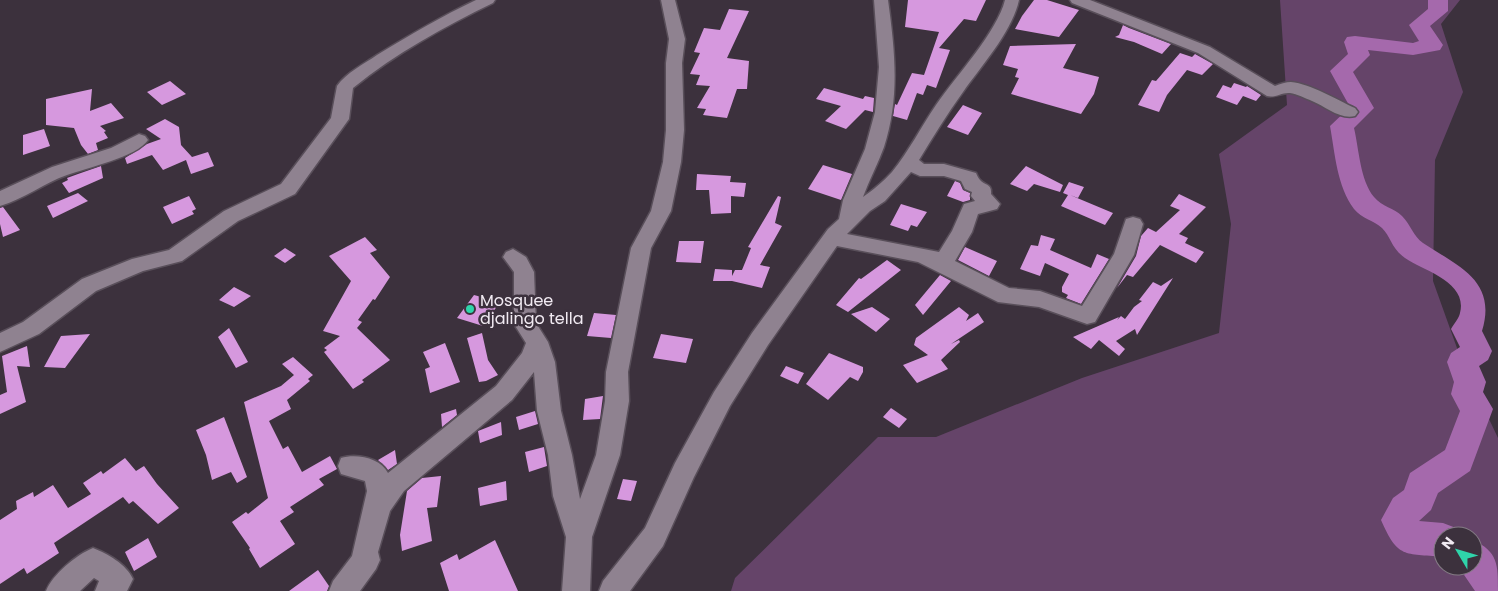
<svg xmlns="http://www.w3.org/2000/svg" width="1498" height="591" font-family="Poppins,sans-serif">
<rect width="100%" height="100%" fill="#3c313d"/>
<path fill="#654469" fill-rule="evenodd" d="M 1280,0 L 1460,0 L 1441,24 L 1463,92 L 1435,160 L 1433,281 L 1462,362 L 1498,438 L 1498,591 L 731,591 L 735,578 L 878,437 L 936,437 L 1082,378 L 1219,333 L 1231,224 L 1219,154 L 1287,105 ZM 1443,536 L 1473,536 L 1473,566 L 1443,566 Z"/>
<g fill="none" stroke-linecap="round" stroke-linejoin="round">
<path fill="#a569ac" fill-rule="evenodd" d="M 1428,0 L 1448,0 L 1448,11 L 1430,26 L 1443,45 L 1440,50 L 1413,55 L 1368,50 L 1370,55 L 1353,72 L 1374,108 L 1354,128 C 1359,149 1360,180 1374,197 C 1382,207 1394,208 1402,216 C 1411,225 1413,236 1423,243 C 1455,265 1498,279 1482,331 L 1492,351 L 1488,360 L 1479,366 L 1486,382 L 1483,392 L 1493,409 L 1470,471 L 1438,493 L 1431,510 L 1419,521 L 1443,523 L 1456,528 L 1459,536 L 1443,536 L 1443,557 C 1404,553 1398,559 1381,520 L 1393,498 L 1404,490 L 1410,473 L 1445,450 L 1460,411 L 1451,394 L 1454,382 L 1447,362 L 1451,353 L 1460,347 L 1451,329 C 1454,324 1459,318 1460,313 C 1468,282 1424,271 1405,258 C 1391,248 1391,237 1382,228 C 1373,220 1362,219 1354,209 C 1337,186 1335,154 1330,126 L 1350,107 L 1330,71 L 1348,54 L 1344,42 L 1347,37 L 1355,36 L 1413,43 L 1419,41 L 1409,25 L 1428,9 Z
M 1473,540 C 1498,552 1498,564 1498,591 L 1475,591 L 1458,566 L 1473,566 Z"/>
</g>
<path fill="#d698de" d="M 908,0 L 986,0 L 976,21 L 964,19 L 939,48 L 950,50 L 936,88 L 927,85 L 923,95 L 917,93 L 907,120 L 893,116 L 895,104 L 897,105 L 912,73 L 924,75 L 939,32 L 905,27 Z
M 1034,0 L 1047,0 L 1079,10 L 1059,37 L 1015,29 L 1022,16 Z
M 729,9 L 749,11 L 727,58 L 749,61 L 747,89 L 737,89 L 727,118 L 703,115 L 706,109 L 697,108 L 710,86 L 696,85 L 700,75 L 690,74 L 700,53 L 694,52 L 704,28 L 720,30 Z
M 1123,25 L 1129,28 L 1171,44 L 1162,54 L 1134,42 L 1115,37 L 1119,35 Z
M 1076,44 L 1063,68 L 1099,77 L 1094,94 L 1081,114 L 1011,94 L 1019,78 L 1015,77 L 1018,69 L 1003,65 L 1010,46 Z
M 1180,53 L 1192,57 L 1195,54 L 1213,64 L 1202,75 L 1187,70 L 1167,95 L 1159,112 L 1138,105 L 1152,80 L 1156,81 Z
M 170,81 L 186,94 L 162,105 L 147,92 Z
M 1234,83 L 1246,87 L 1247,86 L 1261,95 L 1256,101 L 1243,96 L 1237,105 L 1216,97 L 1223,85 L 1231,88 Z
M 824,88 L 863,99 L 865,96 L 874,98 L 873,112 L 865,110 L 846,129 L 825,121 L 841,106 L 816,99 Z
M 92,89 L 90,111 L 111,103 L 124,118 L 100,126 L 106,131 L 104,132 L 108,138 L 96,143 L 98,150 L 88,154 L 81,145 L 74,128 L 46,125 L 46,99 Z
M 963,105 L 982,113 L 968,135 L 947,127 Z
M 165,119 L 179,127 L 181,145 L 192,157 L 208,152 L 214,166 L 191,174 L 186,160 L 163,170 L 152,155 L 127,164 L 125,158 L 147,144 L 161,139 L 146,129 Z
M 44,129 L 50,146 L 23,155 L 23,135 Z
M 823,165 L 852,174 L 841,200 L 808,189 Z
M 101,166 L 103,178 L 69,193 L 62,183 L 68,180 L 67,178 L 78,174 Z
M 1026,166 L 1063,185 L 1060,192 L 1034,184 L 1027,191 L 1010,184 Z
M 697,174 L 731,176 L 730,182 L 746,183 L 744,197 L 731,196 L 731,213 L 711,214 L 709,190 L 696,190 Z
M 955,181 L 960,183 L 963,190 L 970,193 L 970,200 L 963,202 L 947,196 Z
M 1069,182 L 1084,187 L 1078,198 L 1070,195 L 1113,213 L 1105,225 L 1061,206 L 1068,195 L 1063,193 Z
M 78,193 L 88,201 L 53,218 L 47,206 Z
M 1179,194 L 1206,207 L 1179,234 L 1188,238 L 1185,243 L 1204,252 L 1196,263 L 1160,245 L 1133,277 L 1127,275 L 1117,288 L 1136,256 L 1141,236 L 1148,228 L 1156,232 L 1180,210 L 1170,206 Z
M 189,196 L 196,209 L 192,211 L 194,214 L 172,224 L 163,207 Z
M 778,196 L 781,197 L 775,223 L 782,226 L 760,265 L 770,267 L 762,288 L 732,281 L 713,281 L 715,269 L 732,270 L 732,276 L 735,270 L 742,270 L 751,248 L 748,247 Z
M 901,204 L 927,212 L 917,227 L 911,225 L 908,231 L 890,225 Z
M 3,207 L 20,230 L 3,237 L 0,224 L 0,208 Z
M 1041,235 L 1055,239 L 1050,250 L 1091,268 L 1097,254 L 1109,259 L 1081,304 L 1066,298 L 1068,295 L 1062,292 L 1062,287 L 1069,274 L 1045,263 L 1040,276 L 1020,269 L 1031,245 L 1038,246 Z
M 365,237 L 377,250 L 370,253 L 390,277 L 375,300 L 373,299 L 358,320 L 362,322 L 357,328 L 390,360 L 362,380 L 364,382 L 353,389 L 324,352 L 327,350 L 324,348 L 340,336 L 323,331 L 351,281 L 329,256 Z
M 679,241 L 704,241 L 701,263 L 676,262 Z
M 965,247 L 997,261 L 989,276 L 958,260 Z
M 285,248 L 296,255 L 285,263 L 274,256 Z
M 887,260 L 901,270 L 848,312 L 836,305 L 859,278 L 861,279 Z
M 940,275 L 951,281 L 923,315 L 915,305 Z
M 1173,278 L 1137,335 L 1135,329 L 1116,341 L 1125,349 L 1119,356 L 1099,340 L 1091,349 L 1073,337 L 1119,317 L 1117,320 L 1121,316 L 1125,319 L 1134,307 L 1142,301 L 1139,300 L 1153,282 L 1161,286 Z
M 234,287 L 251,296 L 234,307 L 219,300 Z
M 474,295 L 500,302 L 483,326 L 457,318 Z
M 872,307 L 890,319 L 876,332 L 851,314 Z
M 959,307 L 969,315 L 966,321 L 978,313 L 984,322 L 951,344 L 959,340 L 960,342 L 941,360 L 948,369 L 917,383 L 903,365 L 928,355 L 914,345 L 916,338 Z
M 594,313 L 616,315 L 611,338 L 587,336 Z
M 229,328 L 248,362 L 236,368 L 218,337 Z
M 482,333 L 488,360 L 498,375 L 486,381 L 479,382 L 467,338 Z
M 90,334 L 65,368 L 44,367 L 61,336 Z
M 661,334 L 693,339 L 686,363 L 653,358 Z
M 445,343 L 460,382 L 430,393 L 425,369 L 430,367 L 423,352 Z
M 27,346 L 30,367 L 17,366 L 26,402 L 0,414 L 0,395 L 7,392 L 2,356 Z
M 829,353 L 863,367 L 863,372 L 858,381 L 850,377 L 828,400 L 806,384 Z
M 293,357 L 313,375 L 308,379 L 310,381 L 287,400 L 291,409 L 269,421 L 283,449 L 288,446 L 302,472 L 330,456 L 337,469 L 319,479 L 324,485 L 290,507 L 294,512 L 280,521 L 295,544 L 260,568 L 249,549 L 250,548 L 232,522 L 246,512 L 248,514 L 268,498 L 244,402 L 281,386 L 294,375 L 282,364 Z
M 786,366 L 804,373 L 798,384 L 780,376 Z
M 603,396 L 600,419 L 583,420 L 585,399 Z
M 891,408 L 907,419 L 899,428 L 883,417 Z
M 456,409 L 457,415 L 442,427 L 441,414 Z
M 535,411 L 538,424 L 519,430 L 516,417 Z
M 224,417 L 247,477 L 237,483 L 231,472 L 212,480 L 206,455 L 196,430 Z
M 501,422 L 502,435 L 480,443 L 478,431 Z
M 544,447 L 547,466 L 529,472 L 525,452 Z
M 395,450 L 397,464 L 388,470 L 378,460 Z
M 125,458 L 136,471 L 144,466 L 157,484 L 179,508 L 158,524 L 133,501 L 129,504 L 123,497 L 54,543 L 59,553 L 27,574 L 24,568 L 0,584 L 0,520 L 17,509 L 16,501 L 33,492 L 34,497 L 53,485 L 68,508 L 91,494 L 83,483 L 101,471 L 103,474 Z
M 441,476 L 437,507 L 427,508 L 432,541 L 402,551 L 400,535 L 407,491 L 422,478 Z
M 623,479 L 637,481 L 631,501 L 617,499 Z
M 506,481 L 507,500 L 480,506 L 478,488 Z
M 148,538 L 157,557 L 134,571 L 125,552 Z
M 495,540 L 518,591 L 449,591 L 440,563 L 457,554 L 459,560 Z
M 318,570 L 329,586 L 327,591 L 289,591 Z"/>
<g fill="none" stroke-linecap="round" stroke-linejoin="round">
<g stroke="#594f5a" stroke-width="3">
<path id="minor" d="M 476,0 L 495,0 L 493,3 C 444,27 396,53 353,88 L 349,119 L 295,194 L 238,221 L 182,261 L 143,271 L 96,291 L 39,334 L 0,352 L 0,333 L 23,322 L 82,279 L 132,259 L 169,250 L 224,211 L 281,184 L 331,118 L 337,86 C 346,73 364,64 377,55 C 410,35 442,16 476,0 Z
M 661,0 L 675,0 L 685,39 L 682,63 L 684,130 L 681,162 L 671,211 L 651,248 L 628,372 L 629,401 L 620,455 L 592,537 L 590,591 L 562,591 L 566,537 L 553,496 L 548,455 L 537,411 L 534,372 L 512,400 L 404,491 L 390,511 L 378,552 L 380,560 L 376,569 L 360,591 L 329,591 L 333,581 L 352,556 L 367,491 L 365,481 L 341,474 L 338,466 L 341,458 C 356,453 381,458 388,473 L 496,386 L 522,353 L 526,343 L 514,324 L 514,272 L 503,257 L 506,252 L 513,249 L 526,257 L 534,272 L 536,323 L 548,342 L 555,362 L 561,411 L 572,455 L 580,499 L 596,455 L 605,401 L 606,372 L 631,248 L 651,211 L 663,162 L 666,130 L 666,63 L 669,39 Z
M 874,0 L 888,0 C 895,51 900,98 884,147 C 878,164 869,180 863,197 C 873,190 884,181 892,172 C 909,151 921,127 936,105 C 956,76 997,32 1005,0 L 1019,0 C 1012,32 982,65 963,92 C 947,114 933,137 919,160 L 924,164 L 944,164 L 976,173 C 977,175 978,178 980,180 C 985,186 992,183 991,194 L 1000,204 L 997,209 L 978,214 L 972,232 L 955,261 L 1009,288 L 1040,291 L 1082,306 L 1114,254 L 1126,219 L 1133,217 L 1140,219 L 1143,224 L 1134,255 L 1095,322 L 1087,324 L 1039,307 L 998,302 L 918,262 L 837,246 L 768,345 L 730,406 L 694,477 L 663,546 L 630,591 L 599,591 L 603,581 L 645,528 L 675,463 L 714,392 L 752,333 L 828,229 L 839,219 L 843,200 L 865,149 L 875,112 L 879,67 ZM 911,172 L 920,176 L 944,176 L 961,181 L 965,189 L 972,192 L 971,196 L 975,201 L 964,204 L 952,231 L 939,252 L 847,234 L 870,211 L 885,201 Z
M 1070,0 L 1090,0 L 1210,47 L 1275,86 C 1280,84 1286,82 1291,82 C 1311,84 1337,100 1355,108 L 1358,112 L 1355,116 C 1340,120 1325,106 1312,101 C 1305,98 1297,94 1290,93 C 1282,92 1276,98 1267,96 L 1198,53 L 1072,3 Z
M 139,134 L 145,136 L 148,140 C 137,157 86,168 67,175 C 44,183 24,199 0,206 L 0,191 L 52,167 L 111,148 Z
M 93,548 C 108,554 126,564 133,579 L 127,591 L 95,591 L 99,581 L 94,578 L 80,591 L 46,591 C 53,574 76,555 93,548 Z"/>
</g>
<use href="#minor" fill="#8f8290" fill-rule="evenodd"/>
</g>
<circle fill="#2fd4aa" stroke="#3c313d" stroke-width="2" cx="470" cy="309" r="5"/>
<g text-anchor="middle" stroke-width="5" stroke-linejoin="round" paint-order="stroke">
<g font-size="16" fill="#f1eaf2" stroke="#3c313d" text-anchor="start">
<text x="480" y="306">Mosquee<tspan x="480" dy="18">djalingo tella</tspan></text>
</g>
</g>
<g transform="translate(1458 551) rotate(308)"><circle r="24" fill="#3c313d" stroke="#847b85"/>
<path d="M0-4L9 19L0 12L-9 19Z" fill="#2fd4aa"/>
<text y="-8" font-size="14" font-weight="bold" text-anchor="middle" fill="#f1eaf2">N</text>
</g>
</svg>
